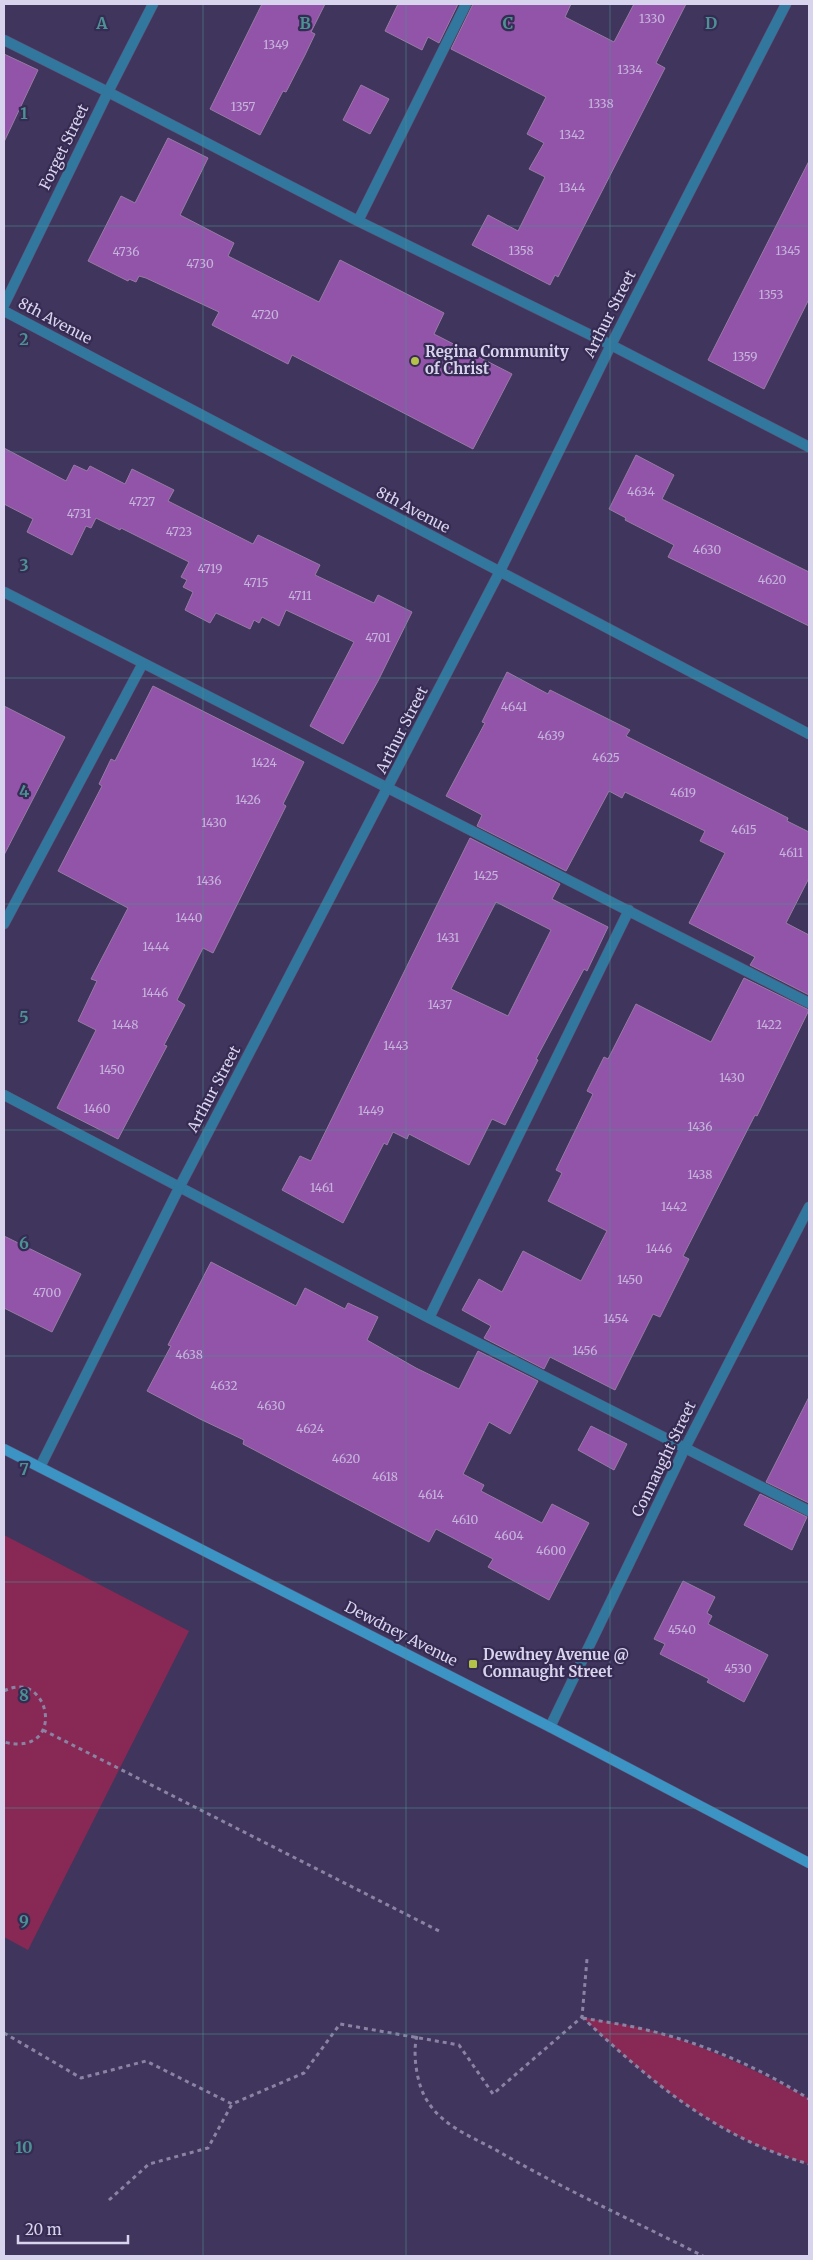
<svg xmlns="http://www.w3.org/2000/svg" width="813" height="2260" font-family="Merriweather,serif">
<rect width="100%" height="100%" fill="#40355d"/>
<path fill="#872954" d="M 4,1535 L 189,1631 L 28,1950 L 4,1937 Z
M 582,2017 C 606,2022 631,2025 653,2031 C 708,2047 758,2071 808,2098 L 809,2164 C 717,2138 651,2082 582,2017 Z"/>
<path fill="#9154a9" stroke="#987ba4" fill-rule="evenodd" d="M 262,4 L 325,4 L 311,32 L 315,34 L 305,55 L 286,92 L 283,91 L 260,135 L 210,109 Z
M 398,4 L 458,4 L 439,43 L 428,37 L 422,50 L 385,31 Z
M 473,4 L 571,4 L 565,17 L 614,42 L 634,4 L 686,4 L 656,63 L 665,68 L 558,277 L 555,275 L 550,285 L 472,245 L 488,215 L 518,231 L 545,177 L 529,169 L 544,143 L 527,134 L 546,97 L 451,49 Z
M 4,54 L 38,70 L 4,142 Z
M 361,85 L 389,99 L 370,134 L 343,120 Z
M 168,138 L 208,158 L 180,215 L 234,243 L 228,256 L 319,302 L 340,260 L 444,313 L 434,334 L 512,374 L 473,449 L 292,355 L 288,364 L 212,325 L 219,312 L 146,278 L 139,276 L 136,282 L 129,279 L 128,281 L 88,261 L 121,196 L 135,203 Z
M 809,161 L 809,299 L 764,389 L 708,360 Z
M 4,448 L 66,481 L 74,465 L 87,471 L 90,466 L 125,484 L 132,469 L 174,490 L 168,501 L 253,544 L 258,535 L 320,565 L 315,575 L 374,603 L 378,595 L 412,612 L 378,681 L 343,744 L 310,726 L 354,642 L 286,610 L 279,626 L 262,617 L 259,623 L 254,620 L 250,629 L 216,613 L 210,623 L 185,610 L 193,592 L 183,587 L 187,580 L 181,577 L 189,562 L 121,528 L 120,530 L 96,518 L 91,528 L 86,526 L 72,555 L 27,532 L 33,519 L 4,504 Z
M 636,455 L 674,475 L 662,499 L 809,572 L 809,626 L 668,557 L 674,545 L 625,520 L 626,518 L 609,509 Z
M 507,672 L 548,694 L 550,690 L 630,730 L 626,736 L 788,818 L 787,821 L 809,832 L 809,878 L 786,923 L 809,935 L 809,995 L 750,965 L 755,957 L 689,923 L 725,853 L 700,841 L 705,831 L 625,792 L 622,798 L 609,791 L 566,871 L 477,826 L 482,815 L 446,796 L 485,723 L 482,722 Z
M 153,686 L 304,762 L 283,804 L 286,806 L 213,953 L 203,948 L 177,1000 L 185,1005 L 164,1045 L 167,1046 L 118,1139 L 57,1108 L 96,1030 L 78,1021 L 97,981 L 91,979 L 128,908 L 58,871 L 102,786 L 99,784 L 111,759 L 115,761 Z
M 4,706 L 65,737 L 4,855 Z
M 470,838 L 560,884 L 552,899 L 608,927 L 587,971 L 584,969 L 536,1059 L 538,1060 L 505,1125 L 492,1119 L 469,1165 L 409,1134 L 407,1139 L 393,1132 L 387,1145 L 384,1143 L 343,1223 L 282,1190 L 300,1156 L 311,1161 ZM 496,902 L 551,930 L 508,1016 L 451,989 Z
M 744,978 L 809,1010 L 757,1116 L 755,1115 L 683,1256 L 689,1259 L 660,1317 L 653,1314 L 615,1390 L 550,1357 L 544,1369 L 484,1338 L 491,1326 L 462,1310 L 479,1279 L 502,1292 L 523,1251 L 581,1281 L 607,1231 L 548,1201 L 562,1173 L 556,1170 L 593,1094 L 587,1091 L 604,1057 L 608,1059 L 636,1004 L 711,1042 Z
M 4,1236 L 81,1274 L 52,1332 L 4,1308 Z
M 211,1262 L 296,1306 L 305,1288 L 345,1309 L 348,1303 L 378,1317 L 367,1340 L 416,1368 L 459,1389 L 478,1351 L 538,1381 L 510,1434 L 489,1422 L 463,1474 L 484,1485 L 481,1491 L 542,1523 L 552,1504 L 589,1523 L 549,1600 L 488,1567 L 493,1559 L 436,1529 L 429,1542 L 243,1444 L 244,1440 L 200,1419 L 147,1391 L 171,1346 L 168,1345 Z
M 809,1397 L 809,1503 L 766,1482 Z
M 591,1426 L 627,1444 L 614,1470 L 578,1450 Z
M 760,1494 L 807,1517 L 792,1550 L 744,1525 Z
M 683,1581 L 715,1597 L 707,1613 L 712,1616 L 708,1624 L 768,1655 L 744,1702 L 707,1682 L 709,1679 L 660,1654 L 665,1644 L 654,1639 Z"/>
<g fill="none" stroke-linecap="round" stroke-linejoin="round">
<g stroke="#5c5277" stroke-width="11">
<path id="service" d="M 4,40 L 108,92 L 358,221 L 611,345 L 809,447
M 358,221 L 466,4
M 4,592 L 809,1003
M 4,924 L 143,663
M 4,1095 L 429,1318 L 809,1511
M 429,1318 L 629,910"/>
</g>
<g stroke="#5c5277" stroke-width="11">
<path id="minor" d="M 4,305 L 108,92 L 153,4
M 4,311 L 809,734
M 40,1467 L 179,1188 L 499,573 L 611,345 L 786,4
M 550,1727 L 685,1448 L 809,1207"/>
</g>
<g stroke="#5c5277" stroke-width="11">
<path id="secondary" d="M 4,1449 L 550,1727 L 809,1863"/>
</g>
<path stroke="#8b83a4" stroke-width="3" stroke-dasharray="4 4" stroke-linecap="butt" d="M 4,1691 C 50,1667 68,1758 4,1742
M 43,1730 L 441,1932
M 582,2017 C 651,2082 717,2138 809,2164
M 583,2018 C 605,2022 628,2025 651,2031 C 705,2044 762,2069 809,2099
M 4,2033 L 81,2078 L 146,2061 L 232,2104 L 304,2073 L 340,2024 L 459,2045 L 493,2094 L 582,2017 L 587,1959
M 417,2036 C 412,2053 417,2087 428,2102 C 443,2126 472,2137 496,2150 C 563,2189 634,2221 703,2256
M 109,2200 L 149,2164 L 208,2148 L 232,2104"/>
<use href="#service" stroke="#32779d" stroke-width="10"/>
<use href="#minor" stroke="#32779d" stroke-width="10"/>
<use href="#secondary" stroke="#3c94c4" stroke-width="10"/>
</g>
<path fill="none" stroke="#4c9294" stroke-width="1" stroke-opacity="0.55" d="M 203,4 L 203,2256M 406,4 L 406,2256M 610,4 L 610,2256M 4,226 L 809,226M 4,452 L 809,452M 4,678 L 809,678M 4,904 L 809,904M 4,1130 L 809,1130M 4,1356 L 809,1356M 4,1582 L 809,1582M 4,1808 L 809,1808M 4,2034 L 809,2034"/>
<g fill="#b4c24a" stroke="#362b52" stroke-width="2">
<circle cx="415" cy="361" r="5"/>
<rect x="468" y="1659" width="10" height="10" rx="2.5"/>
</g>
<g text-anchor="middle" stroke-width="4.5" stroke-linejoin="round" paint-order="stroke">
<g font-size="12" fill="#c7b4dc">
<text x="652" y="23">1330</text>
<text x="276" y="49">1349</text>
<text x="630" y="74">1334</text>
<text x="601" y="108">1338</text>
<text x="243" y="111">1357</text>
<text x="572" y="139">1342</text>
<text x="572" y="192">1344</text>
<text x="521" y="255">1358</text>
<text x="788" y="255">1345</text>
<text x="126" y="256">4736</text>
<text x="200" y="268">4730</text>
<text x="771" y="299">1353</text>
<text x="265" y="319">4720</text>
<text x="745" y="361">1359</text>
<text x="641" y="496">4634</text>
<text x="142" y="506">4727</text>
<text x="79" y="518">4731</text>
<text x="179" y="536">4723</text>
<text x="707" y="554">4630</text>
<text x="210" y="573">4719</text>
<text x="772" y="584">4620</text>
<text x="256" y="587">4715</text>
<text x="300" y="600">4711</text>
<text x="378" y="642">4701</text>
<text x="514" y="711">4641</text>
<text x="551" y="740">4639</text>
<text x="606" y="762">4625</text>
<text x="264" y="767">1424</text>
<text x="683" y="797">4619</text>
<text x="248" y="804">1426</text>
<text x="214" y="827">1430</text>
<text x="744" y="834">4615</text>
<text x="791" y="857">4611</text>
<text x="486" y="880">1425</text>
<text x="209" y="885">1436</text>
<text x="189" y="922">1440</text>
<text x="448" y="942">1431</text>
<text x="156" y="951">1444</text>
<text x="155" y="997">1446</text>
<text x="440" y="1009">1437</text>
<text x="125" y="1029">1448</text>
<text x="769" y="1029">1422</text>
<text x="396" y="1050">1443</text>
<text x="112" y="1074">1450</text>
<text x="732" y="1082">1430</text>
<text x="97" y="1113">1460</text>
<text x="371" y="1115">1449</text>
<text x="700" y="1131">1436</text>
<text x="700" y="1179">1438</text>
<text x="322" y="1192">1461</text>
<text x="674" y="1211">1442</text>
<text x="659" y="1253">1446</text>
<text x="630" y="1284">1450</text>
<text x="47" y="1297">4700</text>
<text x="616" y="1323">1454</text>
<text x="585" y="1355">1456</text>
<text x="189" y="1359">4638</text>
<text x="224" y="1390">4632</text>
<text x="271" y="1410">4630</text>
<text x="310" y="1433">4624</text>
<text x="346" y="1463">4620</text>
<text x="385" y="1481">4618</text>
<text x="431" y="1499">4614</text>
<text x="465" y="1524">4610</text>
<text x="509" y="1540">4604</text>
<text x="551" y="1555">4600</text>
<text x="682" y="1634">4540</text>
<text x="738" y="1673">4530</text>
</g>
<g font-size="15" fill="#d9d4ed" stroke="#362b52">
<text transform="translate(64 147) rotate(-64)" y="5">Forget Street</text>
<text transform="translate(610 314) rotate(-63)" y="5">Arthur Street</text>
<text transform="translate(55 321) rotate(28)" y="5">8th Avenue</text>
<text transform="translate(413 510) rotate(28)" y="5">8th Avenue</text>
<text transform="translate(402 730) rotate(-63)" y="5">Arthur Street</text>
<text transform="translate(214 1089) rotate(-62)" y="5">Arthur Street</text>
<text transform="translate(664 1459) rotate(-64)" y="5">Connaught Street</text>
<text transform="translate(401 1634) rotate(27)" y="5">Dewdney Avenue</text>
</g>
<g font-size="15" font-weight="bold" fill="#d9d4ed" stroke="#362b52" text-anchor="start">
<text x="425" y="357">Regina Community<tspan x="425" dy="17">of Christ</tspan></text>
<text x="483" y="1660">Dewdney Avenue @<tspan x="483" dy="17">Connaught Street</tspan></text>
</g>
</g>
<g font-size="16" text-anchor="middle" font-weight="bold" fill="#4c9294" stroke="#362b52" stroke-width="4.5" stroke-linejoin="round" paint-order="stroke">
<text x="102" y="29">A</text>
<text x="305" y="29">B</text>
<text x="508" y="29">C</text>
<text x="711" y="29">D</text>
<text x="24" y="119">1</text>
<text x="24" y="345">2</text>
<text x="24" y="571">3</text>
<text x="24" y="797">4</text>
<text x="24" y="1023">5</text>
<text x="24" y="1249">6</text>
<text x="24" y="1475">7</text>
<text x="24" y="1701">8</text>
<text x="24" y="1927">9</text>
<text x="24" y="2153">10</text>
</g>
<rect width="813" height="2260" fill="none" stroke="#d9d4ed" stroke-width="10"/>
<path d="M18 2235v8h110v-8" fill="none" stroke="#d9d4ed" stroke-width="2.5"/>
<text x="25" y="2235" font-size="15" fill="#d9d4ed" stroke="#362b52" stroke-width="4" paint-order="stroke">20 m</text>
</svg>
